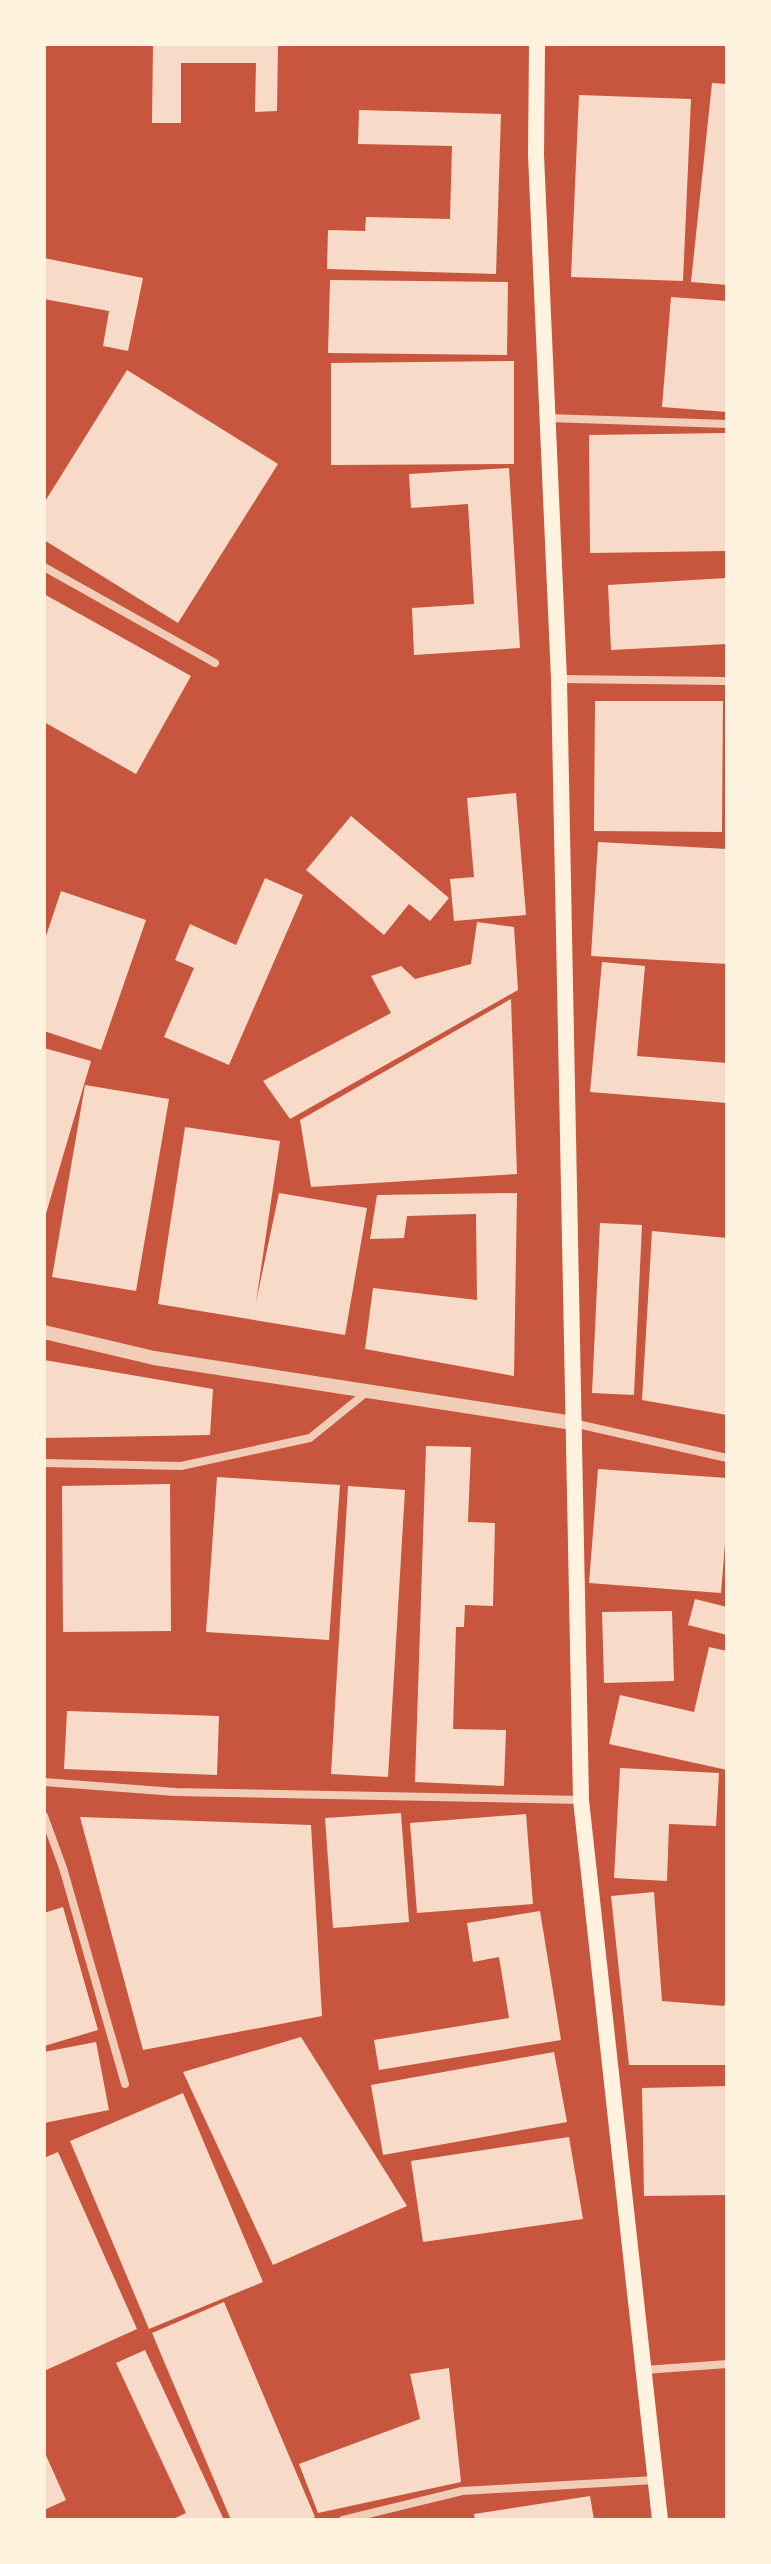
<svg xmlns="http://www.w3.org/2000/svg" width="771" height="2564" font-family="'DM Sans',sans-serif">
<rect width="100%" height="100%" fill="#c8553d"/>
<path fill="#f7dbc8" d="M 153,44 L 278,44 L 277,111 L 255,112 L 256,63 L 181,63 L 181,123 L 152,123 Z
M 712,83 L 727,84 L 727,285 L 691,282 Z
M 579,95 L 691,99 L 683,281 L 571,277 Z
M 359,110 L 501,114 L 496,274 L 327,269 L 328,230 L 365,231 L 366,217 L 450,219 L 452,146 L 358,144 Z
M 44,258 L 143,278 L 128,351 L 103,346 L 109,311 L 44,299 Z
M 330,280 L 508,282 L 507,355 L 328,353 Z
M 671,297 L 727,301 L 727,412 L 662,407 Z
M 514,361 L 514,464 L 331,465 L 331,363 Z
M 127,370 L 278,464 L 178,623 L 44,540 L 44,503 Z
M 727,433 L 727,551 L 590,553 L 589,435 Z
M 509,468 L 520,648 L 414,655 L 412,608 L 474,604 L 468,504 L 411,508 L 409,474 Z
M 727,578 L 727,644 L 611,650 L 608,585 Z
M 44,594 L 191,676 L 136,774 L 44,722 Z
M 595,701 L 723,701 L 722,832 L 594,831 Z
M 516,793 L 526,915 L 454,921 L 450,879 L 474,877 L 467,798 Z
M 351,816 L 449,898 L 430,921 L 409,904 L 384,935 L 306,870 Z
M 598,842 L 727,849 L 727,964 L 591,956 Z
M 265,878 L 303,895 L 229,1065 L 164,1037 L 194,968 L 175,960 L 190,924 L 236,945 Z
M 61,891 L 146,920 L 101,1050 L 44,1031 L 44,942 Z
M 477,922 L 514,927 L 518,990 L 290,1119 L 263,1081 L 391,1013 L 371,976 L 401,966 L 415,979 L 471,964 Z
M 602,962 L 645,966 L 637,1056 L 727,1063 L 727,1103 L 590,1092 Z
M 511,999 L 517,1174 L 311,1187 L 300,1120 Z
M 44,1048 L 91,1061 L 45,1217 L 44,1217 Z
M 85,1085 L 169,1099 L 136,1291 L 52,1277 Z
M 185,1127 L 280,1141 L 256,1302 L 279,1193 L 367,1208 L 345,1335 L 158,1304 Z
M 517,1193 L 514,1376 L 365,1349 L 373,1288 L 477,1300 L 476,1214 L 407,1216 L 404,1238 L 370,1239 L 377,1195 Z
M 600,1223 L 642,1225 L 634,1395 L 592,1393 Z
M 652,1231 L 727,1238 L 727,1415 L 642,1400 Z
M 44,1360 L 213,1389 L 210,1435 L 44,1438 Z
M 426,1446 L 471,1447 L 468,1522 L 495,1523 L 493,1606 L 465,1605 L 464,1627 L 456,1627 L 453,1729 L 506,1730 L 504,1786 L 415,1782 Z
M 598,1469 L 727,1478 L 727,1520 L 721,1593 L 589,1583 Z
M 217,1477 L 340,1485 L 329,1640 L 206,1632 Z
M 170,1484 L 171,1631 L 63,1632 L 62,1486 Z
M 348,1486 L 405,1490 L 388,1777 L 331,1774 Z
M 695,1599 L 727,1607 L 727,1635 L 688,1625 Z
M 672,1611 L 674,1681 L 604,1683 L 602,1612 Z
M 709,1647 L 727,1651 L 727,1770 L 609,1744 L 620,1695 L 694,1712 Z
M 67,1711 L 219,1716 L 217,1775 L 64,1769 Z
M 620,1768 L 719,1773 L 716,1826 L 669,1824 L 667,1881 L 614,1878 Z
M 401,1813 L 409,1922 L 333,1928 L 325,1818 Z
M 526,1814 L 533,1904 L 417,1913 L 410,1823 Z
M 80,1817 L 311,1825 L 322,2016 L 143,2050 Z
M 654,1892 L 662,2001 L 724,2006 L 727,1998 L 727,2065 L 629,2065 L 611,1896 Z
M 63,1907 L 98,2030 L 44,2046 L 44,1913 Z
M 540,1911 L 561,2040 L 379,2070 L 374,2040 L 509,2018 L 499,1957 L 473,1962 L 467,1923 Z
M 301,2037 L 407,2206 L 273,2265 L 183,2072 Z
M 96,2042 L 109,2110 L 44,2123 L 44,2052 Z
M 554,2052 L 567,2122 L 383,2155 L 371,2085 Z
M 727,2086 L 727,2195 L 644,2196 L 642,2088 Z
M 183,2093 L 263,2282 L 149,2329 L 70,2141 Z
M 569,2137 L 583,2219 L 423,2242 L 411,2161 Z
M 58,2152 L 137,2329 L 44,2371 L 44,2158 Z
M 224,2302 L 315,2517 L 308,2520 L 231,2520 L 152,2333 Z
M 145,2350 L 224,2520 L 171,2520 L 186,2513 L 116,2363 Z
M 449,2368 L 461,2482 L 318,2513 L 299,2464 L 420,2419 L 410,2374 Z
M 44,2451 L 66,2500 L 44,2510 Z
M 590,2496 L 594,2520 L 475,2520 L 474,2514 Z"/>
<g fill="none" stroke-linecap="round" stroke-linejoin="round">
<path stroke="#f1ccb7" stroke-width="8" d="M 548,418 L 727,424
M 44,567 L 215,663
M 559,679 L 727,681
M 573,1423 L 727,1458
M 44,1463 L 181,1466 L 310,1438 L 368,1391
M 44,1782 L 175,1792 L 581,1800
M 44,1816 L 63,1868 L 125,2084
M 645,2370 L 727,2364
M 343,2520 L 462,2491 L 655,2480"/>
<path stroke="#f1ccb7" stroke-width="14" d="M 44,1332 L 154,1358 L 573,1423"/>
<path stroke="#fff3e0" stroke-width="16" d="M 537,44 L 536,155 L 559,679 L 581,1800 L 660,2520"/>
</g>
<rect width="771" height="2564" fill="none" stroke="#fff3e0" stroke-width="92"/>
</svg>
